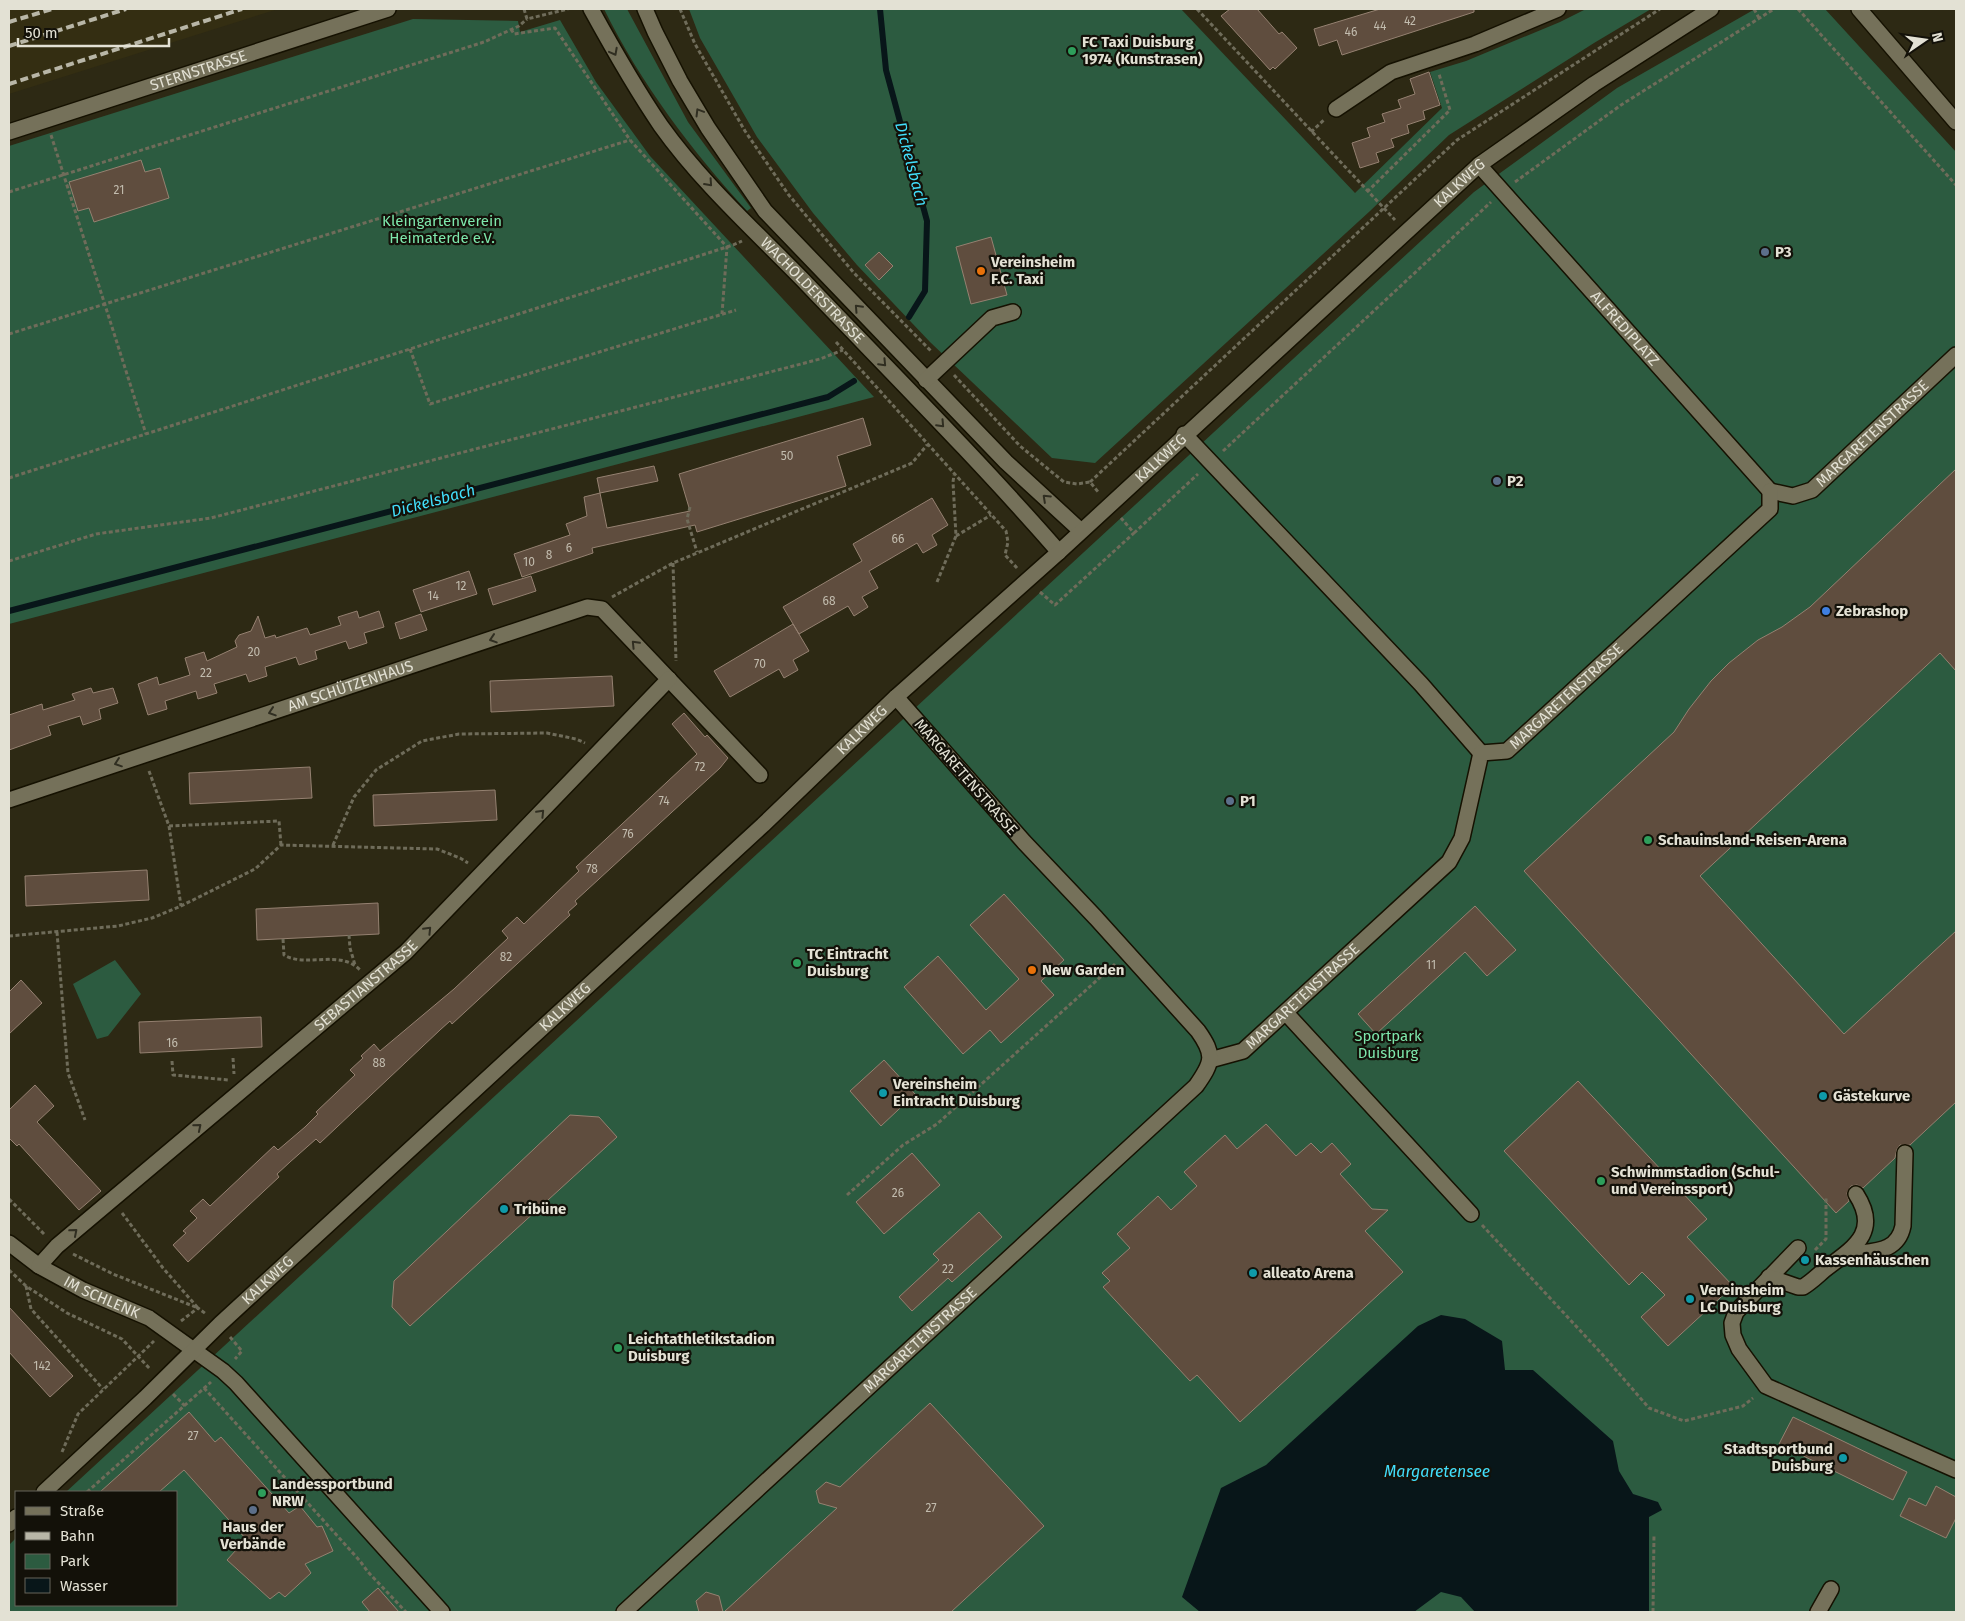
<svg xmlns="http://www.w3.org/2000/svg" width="1965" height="1621" font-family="'Fira Sans',sans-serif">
<rect width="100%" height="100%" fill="#2d2914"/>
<path fill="#342e12" d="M 9,9 L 278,9 L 9,94 Z"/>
<path fill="#2c5b40" d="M 604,9 L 627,9 L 688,122 L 751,208 L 747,211 C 691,150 641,84 604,9 Z
M 689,9 L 1181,9 L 1355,193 L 1442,108 L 1430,72 L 1466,61 L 1560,22 L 1586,9 L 1651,9 L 1594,43 L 1449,135 L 1370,211 L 1095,463 L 1052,458 L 930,342 L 857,265 L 813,213 L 757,137 L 700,38 Z
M 1755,9 L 1825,9 L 1956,152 L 1956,1612 L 9,1612 L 9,1545 L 16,1538 L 16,1605 L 176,1605 L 176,1492 L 66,1492 L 1474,192 L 1617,88 Z
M 413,19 L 518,21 L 520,32 L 560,20 L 596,82 L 650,156 L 874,397 L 9,624 L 9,146 Z
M 115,960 L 141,994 L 108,1036 L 97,1039 L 73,984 Z"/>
<path fill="#081619" d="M 1441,1315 L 1465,1319 L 1502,1341 L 1505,1370 L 1533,1370 L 1613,1441 L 1619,1471 L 1633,1494 L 1658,1502 L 1662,1510 L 1649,1517 L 1649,1612 L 1475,1612 L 1461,1597 L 1441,1592 L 1414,1612 L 1200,1612 L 1182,1597 L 1221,1488 L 1266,1465 L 1418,1326 Z"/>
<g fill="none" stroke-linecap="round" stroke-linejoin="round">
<path stroke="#081619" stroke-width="6" d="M 880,9 L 886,70 L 927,221 L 925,291 L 909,317
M 9,611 L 828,397 L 854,381"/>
</g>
<path fill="#5f4d3e" stroke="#958171" d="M 1230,9 L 1257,9 L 1279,34 L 1282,32 L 1297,48 L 1275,69 L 1273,67 L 1270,70 L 1221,16 Z
M 1380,9 L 1474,9 L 1474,12 L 1342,55 L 1337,40 L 1319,46 L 1314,29 Z
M 1429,72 L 1440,105 L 1423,111 L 1425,119 L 1407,125 L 1409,133 L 1391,139 L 1394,147 L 1376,153 L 1379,162 L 1360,168 L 1352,143 L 1370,137 L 1367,128 L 1385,122 L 1382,114 L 1401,108 L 1398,100 L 1415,94 L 1410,79 Z
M 141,160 L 145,172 L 160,168 L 169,198 L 94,222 L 89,208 L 78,211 L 69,182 Z
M 991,237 L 1007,295 L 971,304 L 956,247 Z
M 879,252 L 893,266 L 879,280 L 865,265 Z
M 863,418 L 871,445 L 837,456 L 846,486 L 697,532 L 695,525 L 592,548 L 593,553 L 522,577 L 514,554 L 570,535 L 566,524 L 587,516 L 584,497 L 600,493 L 607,528 L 690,511 L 679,474 Z
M 654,466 L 658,481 L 600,493 L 597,478 Z
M 1956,469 L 1956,671 L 1940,653 L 1700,876 L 1844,1034 L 1956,931 L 1956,1102 L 1910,1145 L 1900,1145 L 1897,1149 L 1895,1158 L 1863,1188 L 1857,1185 L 1851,1186 L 1847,1193 L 1849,1201 L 1836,1213 L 1524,871 L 1674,732 L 1689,709 L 1711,681 L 1729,663 L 1758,640 L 1782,627 L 1810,607 Z
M 932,498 L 948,525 L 932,535 L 937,545 L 923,553 L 917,543 L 869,571 L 878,588 L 862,597 L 868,607 L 854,616 L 848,606 L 799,634 L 783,607 L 862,561 L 853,544 Z
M 469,571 L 477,594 L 421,612 L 413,590 Z
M 531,576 L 536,591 L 493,605 L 488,589 Z
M 357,611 L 359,618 L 379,611 L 384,627 L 364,633 L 367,643 L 349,649 L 346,641 L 315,651 L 317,659 L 299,665 L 296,657 L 265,667 L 267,676 L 249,682 L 246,674 L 214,684 L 217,693 L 198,699 L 196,691 L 165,701 L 167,709 L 148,715 L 138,684 L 157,677 L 159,685 L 190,675 L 185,658 L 204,652 L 207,661 L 237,647 L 235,641 L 239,635 L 251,631 L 258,616 L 265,638 L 275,635 L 276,638 L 307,628 L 310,635 L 341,625 L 338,617 Z
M 421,614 L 427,630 L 400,639 L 395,623 Z
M 793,624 L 809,651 L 793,660 L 798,670 L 784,678 L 779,669 L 730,697 L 714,671 Z
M 612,676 L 614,706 L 491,712 L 490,681 Z
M 91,688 L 93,693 L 113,688 L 118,703 L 99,709 L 101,719 L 83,725 L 80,716 L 48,726 L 51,735 L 9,750 L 9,715 L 42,704 L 43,710 L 75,700 L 72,694 Z
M 684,713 L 705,737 L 707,735 L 728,758 L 720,768 L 575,901 L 577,904 L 568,912 L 570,915 L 452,1024 L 450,1021 L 440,1030 L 320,1143 L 316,1139 L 290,1162 L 277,1174 L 279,1177 L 188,1262 L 173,1245 L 186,1233 L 183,1231 L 197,1218 L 190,1211 L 203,1199 L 210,1206 L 274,1146 L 278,1150 L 305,1127 L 318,1114 L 316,1112 L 355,1075 L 350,1070 L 363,1058 L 361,1056 L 374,1044 L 380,1051 L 454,989 L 508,938 L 502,931 L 517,917 L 524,924 L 579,871 L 576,867 L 697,754 L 672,724 Z
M 310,767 L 312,798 L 190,804 L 189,773 Z
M 495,790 L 497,820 L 374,826 L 373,795 Z
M 147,870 L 149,900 L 26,906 L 25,876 Z
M 1004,894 L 1064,960 L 1041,981 L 1054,995 L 1001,1043 L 990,1030 L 963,1054 L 904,987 L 938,956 L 986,1010 L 1019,979 L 970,925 Z
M 378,903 L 379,934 L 257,940 L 256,909 Z
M 1475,906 L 1516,950 L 1487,976 L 1465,952 L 1376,1034 L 1358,1014 Z
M 21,980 L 42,1003 L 9,1034 L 9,992 Z
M 261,1017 L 262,1047 L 140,1053 L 139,1022 Z
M 884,1060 L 915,1094 L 881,1126 L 850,1091 Z
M 1578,1081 L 1707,1219 L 1687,1237 L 1733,1286 L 1668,1346 L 1641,1317 L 1665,1295 L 1642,1272 L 1629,1285 L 1504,1151 Z
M 35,1085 L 54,1106 L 37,1122 L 101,1191 L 79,1210 L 19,1144 L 17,1146 L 9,1138 L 9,1110 Z
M 570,1115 L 599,1117 L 617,1137 L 410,1326 L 392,1307 L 394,1281 Z
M 1266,1124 L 1296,1156 L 1311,1143 L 1321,1153 L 1332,1143 L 1351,1164 L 1340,1174 L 1372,1209 L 1388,1210 L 1365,1231 L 1403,1272 L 1240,1422 L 1197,1375 L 1190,1381 L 1128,1314 L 1103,1287 L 1110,1281 L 1102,1273 L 1130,1248 L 1117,1234 L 1158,1196 L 1171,1210 L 1197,1186 L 1184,1172 L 1225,1135 L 1237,1149 Z
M 912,1153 L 940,1185 L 884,1234 L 856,1202 Z
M 979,1212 L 1002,1237 L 952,1282 L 948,1278 L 912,1311 L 899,1297 L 939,1260 L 933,1254 Z
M 9,1307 L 73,1376 L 50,1397 L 9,1352 Z
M 930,1403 L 1044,1526 L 951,1612 L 724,1612 L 837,1508 L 819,1503 L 816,1491 L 826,1482 L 840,1487 Z
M 189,1412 L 215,1442 L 221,1437 L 289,1513 L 300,1506 L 317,1527 L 322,1526 L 333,1551 L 305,1564 L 311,1573 L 285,1597 L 279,1592 L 270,1599 L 227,1560 L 246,1539 L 184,1470 L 159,1492 L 100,1492 Z
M 1793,1417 L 1907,1472 L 1893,1500 L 1779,1444 Z
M 1936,1486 L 1956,1497 L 1956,1518 L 1946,1538 L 1900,1516 L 1909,1498 L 1926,1506 Z
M 378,1588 L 399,1612 L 370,1612 L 362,1602 Z
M 706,1592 L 719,1596 L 723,1612 L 699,1612 L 696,1601 Z"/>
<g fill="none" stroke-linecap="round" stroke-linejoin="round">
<g stroke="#151101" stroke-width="18">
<g id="minor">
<path id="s1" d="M 591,9 C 613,49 635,88 661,126 C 701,182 754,230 802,279 C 888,369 977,458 1059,552"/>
<path d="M 645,9 L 655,32 L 680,81 L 708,128 L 765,211 L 1006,462 L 1081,531"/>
<path d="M 1859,9 L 1956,122"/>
<path d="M 1336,109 L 1391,72 L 1475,44 L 1558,9"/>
<path id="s2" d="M 9,132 L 388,9"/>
<path id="s3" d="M 1479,165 L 1770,491"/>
<path d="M 926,380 L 992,318 L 1013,312"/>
<path d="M 1184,434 L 1421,684 L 1481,753"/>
<path id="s4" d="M 1770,491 L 1793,496 L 1812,490 L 1956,355"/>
<path id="s5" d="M 9,800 L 587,607 L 602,609 L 760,775"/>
<path d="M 1286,1013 L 1471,1214"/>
<path id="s6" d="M 1210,1060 L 1243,1051 L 1449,862 L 1462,838 L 1481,753 L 1507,751 L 1770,509 L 1770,491"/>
<path id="s7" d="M 9,1243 L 39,1266 L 83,1290 L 149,1318 L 223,1371 L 236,1383 L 442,1612"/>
<path d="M 1798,1248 L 1736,1312 L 1732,1323 L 1733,1335 L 1739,1349 L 1766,1386 L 1956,1470"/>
<path d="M 1847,1255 C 1870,1250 1897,1255 1903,1226 L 1905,1153"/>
<path id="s8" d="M 39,1266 L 57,1246 L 406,952 L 669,679"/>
<path d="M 1769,1277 L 1798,1287 L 1803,1287 C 1813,1281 1820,1273 1828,1267 C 1855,1247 1880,1231 1856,1194"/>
<path id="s9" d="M 44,1492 L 145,1398 L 220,1324 L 763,825 L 896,697 L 1059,552 L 1479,165 L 1594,84 L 1711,9"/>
<path d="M 9,1524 L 16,1517"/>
<path id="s10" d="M 624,1612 L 1196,1086 C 1213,1062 1215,1055 1198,1031 L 1096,918 L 1024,842 L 896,697"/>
<path d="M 1818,1612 L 1831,1589"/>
</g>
</g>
<path stroke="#6f6c5a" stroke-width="3" stroke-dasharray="4 2.5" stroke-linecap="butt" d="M 524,9 L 527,19 L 568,9
M 680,9 L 695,44 L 745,131 L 788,194 L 854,273 L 932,352
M 1197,9 L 1395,220
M 1754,9 L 1759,18
M 1798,9 L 1956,185
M 511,29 L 514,34 L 555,28 L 630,140 L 727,247 L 722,314
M 1311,132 L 1325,119
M 51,135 L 146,434
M 1515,182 L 1621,105 L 1774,9
M 9,192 L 484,42 L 519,26 L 527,19
M 1367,192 L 1450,110 L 1439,74
M 9,334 L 630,140
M 836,342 L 1006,531 L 1008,542 L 1005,555 L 1017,568
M 410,349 L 430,404 L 736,310
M 954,375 L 1020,446 L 1064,482 L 1077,484 L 1090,482 L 1099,493
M 1223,451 L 1491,202
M 9,478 L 733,245 L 742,241
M 1090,482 L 1457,140 L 1660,9
M 690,507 L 687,519 L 697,552
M 1134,533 L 1198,474
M 956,536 L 991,515
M 9,561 L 96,534 L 211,518 L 820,359 L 843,350
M 673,563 L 676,661
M 937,582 L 956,536 L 953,482 L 954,475
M 1040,592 L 1055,605 L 1134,533 L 1121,518
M 612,597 L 673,563 L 912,463 L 927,445
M 149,771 L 169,826 L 181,906
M 169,826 L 279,821 L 281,845
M 333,845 L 354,797 L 376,770 L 422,741 L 459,734 L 547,733 L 576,739 L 585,743
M 57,932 L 68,1073 L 85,1120
M 349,935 L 350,948 L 355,965
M 9,936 L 118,926 L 152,918 L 181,906 L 255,869 L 281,845 L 437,849 L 460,858 L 468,863
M 283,939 L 284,955 C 306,968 340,949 360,970
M 233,1058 L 234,1074
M 172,1061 L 173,1075 L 229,1080
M 847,1195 L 903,1145 L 937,1124 L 1115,964
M 9,1199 L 45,1235
M 122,1213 L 163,1268 L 198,1308
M 1482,1225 L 1602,1354 L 1649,1408 L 1684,1421 L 1743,1406 L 1753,1398
M 1815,1250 L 1826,1239 L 1826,1198
M 73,1254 L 113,1274 L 198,1308
M 9,1270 L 26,1286 L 67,1313 L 122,1339 L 150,1369
M 26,1286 L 31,1309 L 103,1389
M 181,1321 L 198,1308 L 206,1314
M 230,1337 L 242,1351 L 235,1359
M 204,1388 L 360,1561 L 368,1572 L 406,1612
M 173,1394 L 185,1406
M 62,1452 L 78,1414 L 154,1341
M 87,1492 L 211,1382
M 1653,1612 L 1654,1534"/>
<use href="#minor" stroke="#75715a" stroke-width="15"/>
<path stroke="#b8b6a7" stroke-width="4" stroke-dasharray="8 4" stroke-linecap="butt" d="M 9,22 L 52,9
M 9,46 L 126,9
M 9,84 L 242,9"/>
</g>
<defs><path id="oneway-chevron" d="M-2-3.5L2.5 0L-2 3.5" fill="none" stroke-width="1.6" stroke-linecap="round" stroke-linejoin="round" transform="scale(1.25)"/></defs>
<g stroke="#302e21">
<use href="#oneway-chevron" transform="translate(614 52) rotate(62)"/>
<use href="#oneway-chevron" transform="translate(699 112) rotate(-121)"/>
<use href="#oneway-chevron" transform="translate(709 183) rotate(48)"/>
<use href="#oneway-chevron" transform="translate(858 308) rotate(-133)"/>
<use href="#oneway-chevron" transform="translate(883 363) rotate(46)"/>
<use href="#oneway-chevron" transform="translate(941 424) rotate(47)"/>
<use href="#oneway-chevron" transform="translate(1046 498) rotate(-137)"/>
<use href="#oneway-chevron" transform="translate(493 639) rotate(162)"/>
<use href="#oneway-chevron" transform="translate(635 644) rotate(-134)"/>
<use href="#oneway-chevron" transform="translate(272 712) rotate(162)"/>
<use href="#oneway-chevron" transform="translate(118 763) rotate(161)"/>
<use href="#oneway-chevron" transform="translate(541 813) rotate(-46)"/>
<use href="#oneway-chevron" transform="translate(428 930) rotate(-46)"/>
<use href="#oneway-chevron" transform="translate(198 1127) rotate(-40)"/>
<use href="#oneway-chevron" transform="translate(74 1232) rotate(-41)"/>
</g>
<g fill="#2e9e5b" stroke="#131109" stroke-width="2">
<circle cx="1072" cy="51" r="5"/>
<circle cx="1648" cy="840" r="5"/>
<circle cx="797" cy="963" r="5"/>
<circle cx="1601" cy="1181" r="5"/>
<circle cx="618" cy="1348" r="5"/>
<circle cx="262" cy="1493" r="5"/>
</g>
<g fill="#5c6f8a" stroke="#131109" stroke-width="2">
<circle cx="1765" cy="252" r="5"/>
<circle cx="1497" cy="481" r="5"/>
<circle cx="1230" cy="801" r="5"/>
<circle cx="253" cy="1510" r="5"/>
</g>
<g fill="#e8710a" stroke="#131109" stroke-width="2">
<circle cx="981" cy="271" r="5"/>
<circle cx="1032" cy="970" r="5"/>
</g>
<circle fill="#3f7fe0" stroke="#131109" stroke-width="2" cx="1826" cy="611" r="5"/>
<g fill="#0f9aa8" stroke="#131109" stroke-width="2">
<circle cx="883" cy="1093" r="5"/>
<circle cx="1823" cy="1096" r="5"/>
<circle cx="504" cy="1209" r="5"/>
<circle cx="1805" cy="1260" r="5"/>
<circle cx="1253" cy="1273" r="5"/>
<circle cx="1690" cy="1299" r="5"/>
<circle cx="1843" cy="1458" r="5"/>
</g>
<g text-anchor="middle" stroke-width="4.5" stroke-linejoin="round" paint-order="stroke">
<g font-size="12" fill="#c2bcae">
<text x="1410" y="25">42</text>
<text x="1380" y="30">44</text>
<text x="1351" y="36">46</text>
<text x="119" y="194">21</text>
<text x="787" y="460">50</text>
<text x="898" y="543">66</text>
<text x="569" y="552">6</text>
<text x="549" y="559">8</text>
<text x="529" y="566">10</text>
<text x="461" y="590">12</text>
<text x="433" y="600">14</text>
<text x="829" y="605">68</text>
<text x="254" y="656">20</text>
<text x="760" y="668">70</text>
<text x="206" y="677">22</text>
<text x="700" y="771">72</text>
<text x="664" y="805">74</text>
<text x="628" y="838">76</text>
<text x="592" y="873">78</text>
<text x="506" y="961">82</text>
<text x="1431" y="969">11</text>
<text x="172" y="1047">16</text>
<text x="379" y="1067">88</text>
<text x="898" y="1197">26</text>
<text x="948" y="1273">22</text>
<text x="42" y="1370">142</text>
<text x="193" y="1440">27</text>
<text x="931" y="1512">27</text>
</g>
<g font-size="15" font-weight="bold" fill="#e3e1d4" stroke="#131109" text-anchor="start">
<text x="1082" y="47">FC Taxi Duisburg<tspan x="1082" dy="17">1974 (Kunstrasen)</tspan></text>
<text x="1775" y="257">P3</text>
<text x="991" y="267">Vereinsheim<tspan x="991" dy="17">F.C. Taxi</tspan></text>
<text x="1507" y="486">P2</text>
<text x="1836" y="616">Zebrashop</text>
<text x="1240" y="806">P1</text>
<text x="1658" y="845">Schauinsland-Reisen-Arena</text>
<text x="807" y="959">TC Eintracht<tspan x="807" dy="17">Duisburg</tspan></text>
<text x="1042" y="975">New Garden</text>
<text x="893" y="1089">Vereinsheim<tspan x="893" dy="17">Eintracht Duisburg</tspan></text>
<text x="1833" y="1101">Gästekurve</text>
<text x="1611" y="1177">Schwimmstadion (Schul-<tspan x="1611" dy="17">und Vereinssport)</tspan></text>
<text x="514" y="1214">Tribüne</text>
<text x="1815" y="1265">Kassenhäuschen</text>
<text x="1263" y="1278">alleato Arena</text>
<text x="1700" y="1295">Vereinsheim<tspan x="1700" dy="17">LC Duisburg</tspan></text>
<text x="628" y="1344">Leichtathletikstadion<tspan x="628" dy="17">Duisburg</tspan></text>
<text x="1833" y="1454" text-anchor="end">Stadtsportbund<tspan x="1833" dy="17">Duisburg</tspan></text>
<text x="272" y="1489">Landessportbund<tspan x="272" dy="17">NRW</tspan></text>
<text x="253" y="1532" text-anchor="middle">Haus der<tspan x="253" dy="17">Verbände</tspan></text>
</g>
<g font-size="15" fill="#e3e1d4" stroke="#131109">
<text dy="5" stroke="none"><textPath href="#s2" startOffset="199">STERNSTRASSE</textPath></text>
<text dy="5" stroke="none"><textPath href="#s9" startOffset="1928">KALKWEG</textPath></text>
<text dy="5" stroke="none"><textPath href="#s1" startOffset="360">WACHOLDERSTRASSE</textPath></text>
<text dy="5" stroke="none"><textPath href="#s3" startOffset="219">ALFREDIPLATZ</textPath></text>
<text dy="5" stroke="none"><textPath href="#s4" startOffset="126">MARGARETENSTRASSE</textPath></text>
<text dy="5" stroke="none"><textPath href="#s9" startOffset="1522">KALKWEG</textPath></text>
<text dy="5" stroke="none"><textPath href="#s5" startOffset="360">AM SCHÜTZENHAUS</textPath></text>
<text dy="5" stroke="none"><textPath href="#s6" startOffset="535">MARGARETENSTRASSE</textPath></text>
<text dy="5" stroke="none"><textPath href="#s9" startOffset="1118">KALKWEG</textPath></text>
<text transform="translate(966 777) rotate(49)" y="5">MARGARETENSTRASSE</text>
<text dy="5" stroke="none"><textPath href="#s8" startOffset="431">SEBASTIANSTRASSE</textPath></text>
<text dy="5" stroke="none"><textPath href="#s6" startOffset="115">MARGARETENSTRASSE</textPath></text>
<text dy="5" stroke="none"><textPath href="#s9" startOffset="712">KALKWEG</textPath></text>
<text dy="5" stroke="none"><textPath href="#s9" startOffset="308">KALKWEG</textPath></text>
<text dy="5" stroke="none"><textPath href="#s7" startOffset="108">IM SCHLENK</textPath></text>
<text dy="5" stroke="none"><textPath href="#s10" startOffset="402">MARGARETENSTRASSE</textPath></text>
</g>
<g font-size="15" fill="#7ee8ac" stroke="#131109">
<text x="442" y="226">Kleingartenverein<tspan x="442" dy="17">Heimaterde e.V.</tspan></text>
<text x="1388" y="1041">Sportpark<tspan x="1388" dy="17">Duisburg</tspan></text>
</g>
<g font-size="16" font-style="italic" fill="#42defa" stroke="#131109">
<text transform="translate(912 164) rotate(75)" y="6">Dickelsbach</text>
<text transform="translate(433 500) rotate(-15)" y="6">Dickelsbach</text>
<text x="1437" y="1477">Margaretensee</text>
</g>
</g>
<rect width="1965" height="1621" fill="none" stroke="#e3e1d4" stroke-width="20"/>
<rect x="15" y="1491" width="162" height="115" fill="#131109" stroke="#66645a"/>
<rect x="25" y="1507" width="25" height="8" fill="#75715a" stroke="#66645a"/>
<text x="60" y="1516" font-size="15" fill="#e3e1d4">Straße</text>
<rect x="25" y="1532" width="25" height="8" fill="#b8b6a7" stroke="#66645a"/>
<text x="60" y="1541" font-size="15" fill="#e3e1d4">Bahn</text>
<rect x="25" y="1554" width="25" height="15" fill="#2c5b40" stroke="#66645a"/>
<text x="60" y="1566" font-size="15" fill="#e3e1d4">Park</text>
<rect x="25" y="1578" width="25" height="15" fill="#081619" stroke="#66645a"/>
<text x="60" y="1591" font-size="15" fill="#e3e1d4">Wasser</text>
<g transform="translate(1925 40) rotate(77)" stroke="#131109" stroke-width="4" paint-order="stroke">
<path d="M0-4L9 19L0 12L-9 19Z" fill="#e3e1d4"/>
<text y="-8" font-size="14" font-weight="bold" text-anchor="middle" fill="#e3e1d4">N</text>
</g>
<path d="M18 38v8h151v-8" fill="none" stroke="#e3e1d4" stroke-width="2.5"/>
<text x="25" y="38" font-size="15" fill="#e3e1d4" stroke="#131109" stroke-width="4" paint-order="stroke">50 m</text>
</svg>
